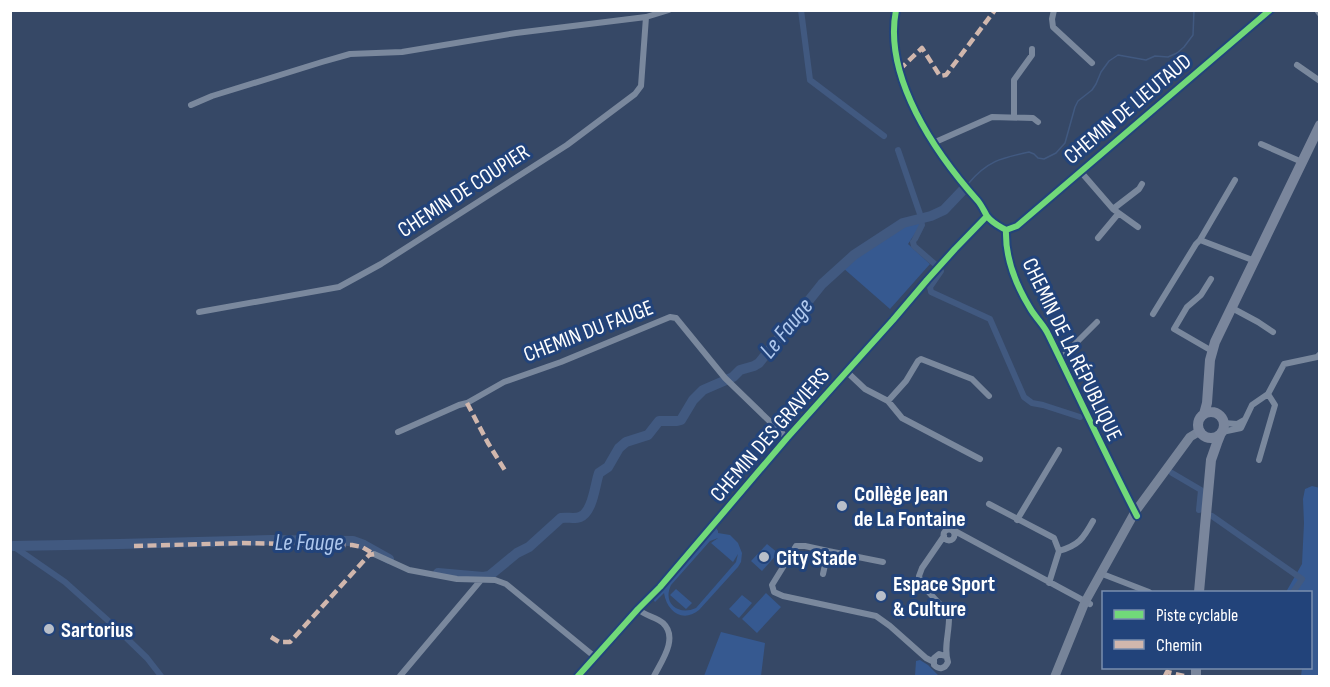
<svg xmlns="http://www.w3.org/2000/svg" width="1330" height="687" font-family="'Sofia Sans Condensed',sans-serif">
<rect width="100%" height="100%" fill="#364866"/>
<path fill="#365990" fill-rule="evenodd" d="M 920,220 L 920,226 L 908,244 L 930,264 L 890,309 L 842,267 C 864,247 890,226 920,220 Z
M 1312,486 L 1320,488 L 1319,676 L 1301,676 L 1302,668 L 1310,668 L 1310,592 L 1286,592 L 1302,564 L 1304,523 L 1303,499 L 1305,489 Z
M 716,528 L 718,531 L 718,533 L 730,535 L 738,543 L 742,553 L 741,562 L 738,567 L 699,610 C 683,623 667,612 664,593 L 655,602 L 653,599 ZM 718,538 L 711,543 L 733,562 L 738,554 L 736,562 L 696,608 C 679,616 662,604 671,585 L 710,541 Z
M 767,544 L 778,553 L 762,571 L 751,561 Z
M 676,589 L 692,603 L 686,609 L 670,595 Z
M 766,593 L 781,607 L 757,633 L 742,619 Z
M 742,595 L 752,603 L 739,618 L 729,609 Z
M 721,632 L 765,643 L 761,676 L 704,676 Z
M 920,660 L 928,665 L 939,676 L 915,676 L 916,661 Z"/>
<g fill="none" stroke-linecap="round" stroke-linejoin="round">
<path stroke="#415980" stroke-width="1.5" d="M 968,184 C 987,161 1001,158 1029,152 L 1034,154 L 1038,158 L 1044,159 L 1056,153 L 1065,143 L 1075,107 L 1078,101 L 1092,90 L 1096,84 L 1101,72 L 1109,61 L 1118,55 L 1146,60 L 1155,56 L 1168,57 L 1177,53 L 1184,47 L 1193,35 L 1194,10
M 10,549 L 13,546"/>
<path stroke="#415980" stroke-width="6" d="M 801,10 L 810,80 L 884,136
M 898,150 L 921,217
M 915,239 L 922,225 L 921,220
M 913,242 L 914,246 L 936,265
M 940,269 L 941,271 L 930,287 L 931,292 L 990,319 L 1024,397 L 1032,403 L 1043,405 L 1080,417
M 1172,473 L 1201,490 L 1199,510
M 1212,516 L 1302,579 L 1293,592
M 10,544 L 65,582 L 113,625 L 147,658 L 161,676"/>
<path stroke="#415980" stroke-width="10" d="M 13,546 L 119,544 L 271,540 L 353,541 L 364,545 L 389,559
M 438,573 L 483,577 L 489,576 L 517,553 L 529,547 L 561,518 C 567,517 575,519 580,517 C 593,512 595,484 599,473 L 608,467 L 619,448 L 626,442 L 648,435 L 659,421 L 677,421 L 681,420 L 693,400 L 703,390 L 733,377 L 740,370 L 754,366 L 759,363 L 822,284 L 854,255 L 903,223 L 931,216 L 944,210 L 963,190"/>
<path stroke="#7a889d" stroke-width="6" d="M 896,10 C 883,77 935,153 978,201 C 982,206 984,211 987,216 C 992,223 999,226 1006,230
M 1054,10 L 1052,19 L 1053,27 L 1092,63
M 1317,10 L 1320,14
M 1297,65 L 1320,81
M 191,105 L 212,96 L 322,62 L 350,54 L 402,52 L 516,33 L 646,17
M 1014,117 L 1014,80 L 1032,55 L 1032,49
M 933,143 L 992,117 L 1033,118 L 1038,122
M 1261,144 L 1302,162
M 1081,172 L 1113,209 L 1138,227
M 1113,209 L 1139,189 L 1142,184
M 1006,230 L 1017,226 L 1270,10
M 1006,230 L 1009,260 L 1013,273 L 1030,309 L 1046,330 L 1103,450 L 1136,514
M 1098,238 L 1118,214
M 1200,240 L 1235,180
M 1211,279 L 1201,295 L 1187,307 L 1174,329 L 1212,351
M 1232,308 L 1258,322 L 1273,332
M 199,312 L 339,287 L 381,264 L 567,145 L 635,94 L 641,86 L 646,17 L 669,10
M 1153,314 L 1196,244 L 1200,240 L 1255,261
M 1060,359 L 1097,322
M 847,372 L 865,389 L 888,401 L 902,418 L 980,459
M 888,401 L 906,381 L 918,361 L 921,359 L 972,379 L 989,396
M 1224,423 L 1237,424 L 1244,420
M 398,432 L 459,405 L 467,403 L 504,382 L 561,362 L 670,317 L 676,318 L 725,378 L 787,438
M 1222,432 L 1241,428 L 1252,405 L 1268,394 L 1284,364 L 1317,357 L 1320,354
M 1259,460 L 1275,405 L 1268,394
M 989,504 L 1054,538 L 1059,551 L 1049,583
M 1017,520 L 1059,450
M943.5 535a5.5 5.5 0 1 1 11 0a5.5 5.5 0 1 1-11 0Z
M 953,530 L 1090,604
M 944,536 L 922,568 L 919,576 L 922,585 L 949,614 C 950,631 943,648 948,662 C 945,669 939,670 934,665 L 934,658 L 939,654 L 945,656
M 828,551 L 883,562
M 1059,551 C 1079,545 1083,539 1093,521
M 374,554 L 409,570 L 457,579 L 495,580 L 506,584 L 595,657
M 823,574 L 828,551 L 805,546 L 796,546 L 772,585 L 774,592 L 783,596 L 876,616 L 890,626 L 926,658 L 934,662
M 1105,575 L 1149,592
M 638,609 C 645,616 656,617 663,623 C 679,638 661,662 654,676
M 400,676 L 481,580
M 578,676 L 638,609 L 660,587 L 787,438 L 893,320 L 927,280 L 955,249 L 987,216"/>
<path stroke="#778499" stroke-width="9" d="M 1055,676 L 1085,602 L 1135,512 L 1190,437 L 1200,431"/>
<path stroke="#7a869c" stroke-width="10" d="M1198 425a13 13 0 1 1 26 0a13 13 0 1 1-26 0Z
M 1204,414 L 1207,403 L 1210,360 L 1215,342 L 1320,125
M 1199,592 L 1211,460 L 1217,443 L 1221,433
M 1196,668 L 1196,676"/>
<path stroke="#d1b7ad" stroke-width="4.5" stroke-dasharray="9 4.5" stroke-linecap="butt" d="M 899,70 L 922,48 L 940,76 L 946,75 L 995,10
M 467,403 L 488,443 L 506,472
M 134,546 L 242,543 L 352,545 L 362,547 L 374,554
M 271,637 L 279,642 L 290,642 L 369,555 L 374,554
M 1165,676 L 1167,672 L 1184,676"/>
<g stroke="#22437a" stroke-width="10">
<path id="cycleway" d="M 896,10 C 883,77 935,153 978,201 C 982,206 984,211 987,216 C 992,223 999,226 1006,230
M 1006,230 L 1017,226 L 1270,10
M 1006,230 C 1005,258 1016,285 1030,308 C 1035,317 1044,325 1048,334 C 1078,395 1106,456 1137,516
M 578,676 L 638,609 L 660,587 L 787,438 L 893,320 L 927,280 L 955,249 L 987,216"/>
</g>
<use href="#cycleway" stroke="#71d979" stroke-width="6"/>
</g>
<g fill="#b9bfc9" stroke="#22437a" stroke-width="2">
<circle cx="842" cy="506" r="6"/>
<circle cx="764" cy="557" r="6"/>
<circle cx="881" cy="596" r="6"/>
<circle cx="49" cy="629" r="6"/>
</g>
<g text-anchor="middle" stroke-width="6" stroke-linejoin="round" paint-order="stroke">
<g font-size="22" fill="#fff" stroke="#22437a">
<text transform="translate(1127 108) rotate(-40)" y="8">CHEMIN DE LIEUTAUD</text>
<text transform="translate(463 190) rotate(-33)" y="8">CHEMIN DE COUPIER</text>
<text transform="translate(588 330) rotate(-21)" y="8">CHEMIN DU FAUGE</text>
<text transform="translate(1073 349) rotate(64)" y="8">CHEMIN DE LA RÉPUBLIQUE</text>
<text transform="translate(769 434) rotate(-49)" y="8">CHEMIN DES GRAVIERS</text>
</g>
<g font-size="22" font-weight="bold" fill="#fff" stroke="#22437a" text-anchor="start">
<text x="854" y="501">Collège Jean<tspan x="854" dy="25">de La Fontaine</tspan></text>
<text x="776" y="565">City Stade</text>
<text x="893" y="591">Espace Sport<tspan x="893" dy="25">&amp; Culture</tspan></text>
<text x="61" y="637">Sartorius</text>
</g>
<g font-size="24" font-style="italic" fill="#afc8ed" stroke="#22437a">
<text transform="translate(786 328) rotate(-51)" y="8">Le Fauge</text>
<text x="309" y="550">Le Fauge</text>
</g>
</g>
<rect width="1330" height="687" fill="none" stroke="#ffffff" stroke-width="24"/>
<rect x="1102" y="591" width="210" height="78" fill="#22437a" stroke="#7a8eaf" stroke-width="1.5"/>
<rect x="1114" y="610" width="30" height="9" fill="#71d979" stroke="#7a8eaf" stroke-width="1.5"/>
<text x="1156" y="621" font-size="18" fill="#ffffff">Piste cyclable</text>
<rect x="1114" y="640" width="30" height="9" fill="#d1b7ad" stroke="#7a8eaf" stroke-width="1.5"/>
<text x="1156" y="651" font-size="18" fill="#ffffff">Chemin</text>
</svg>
